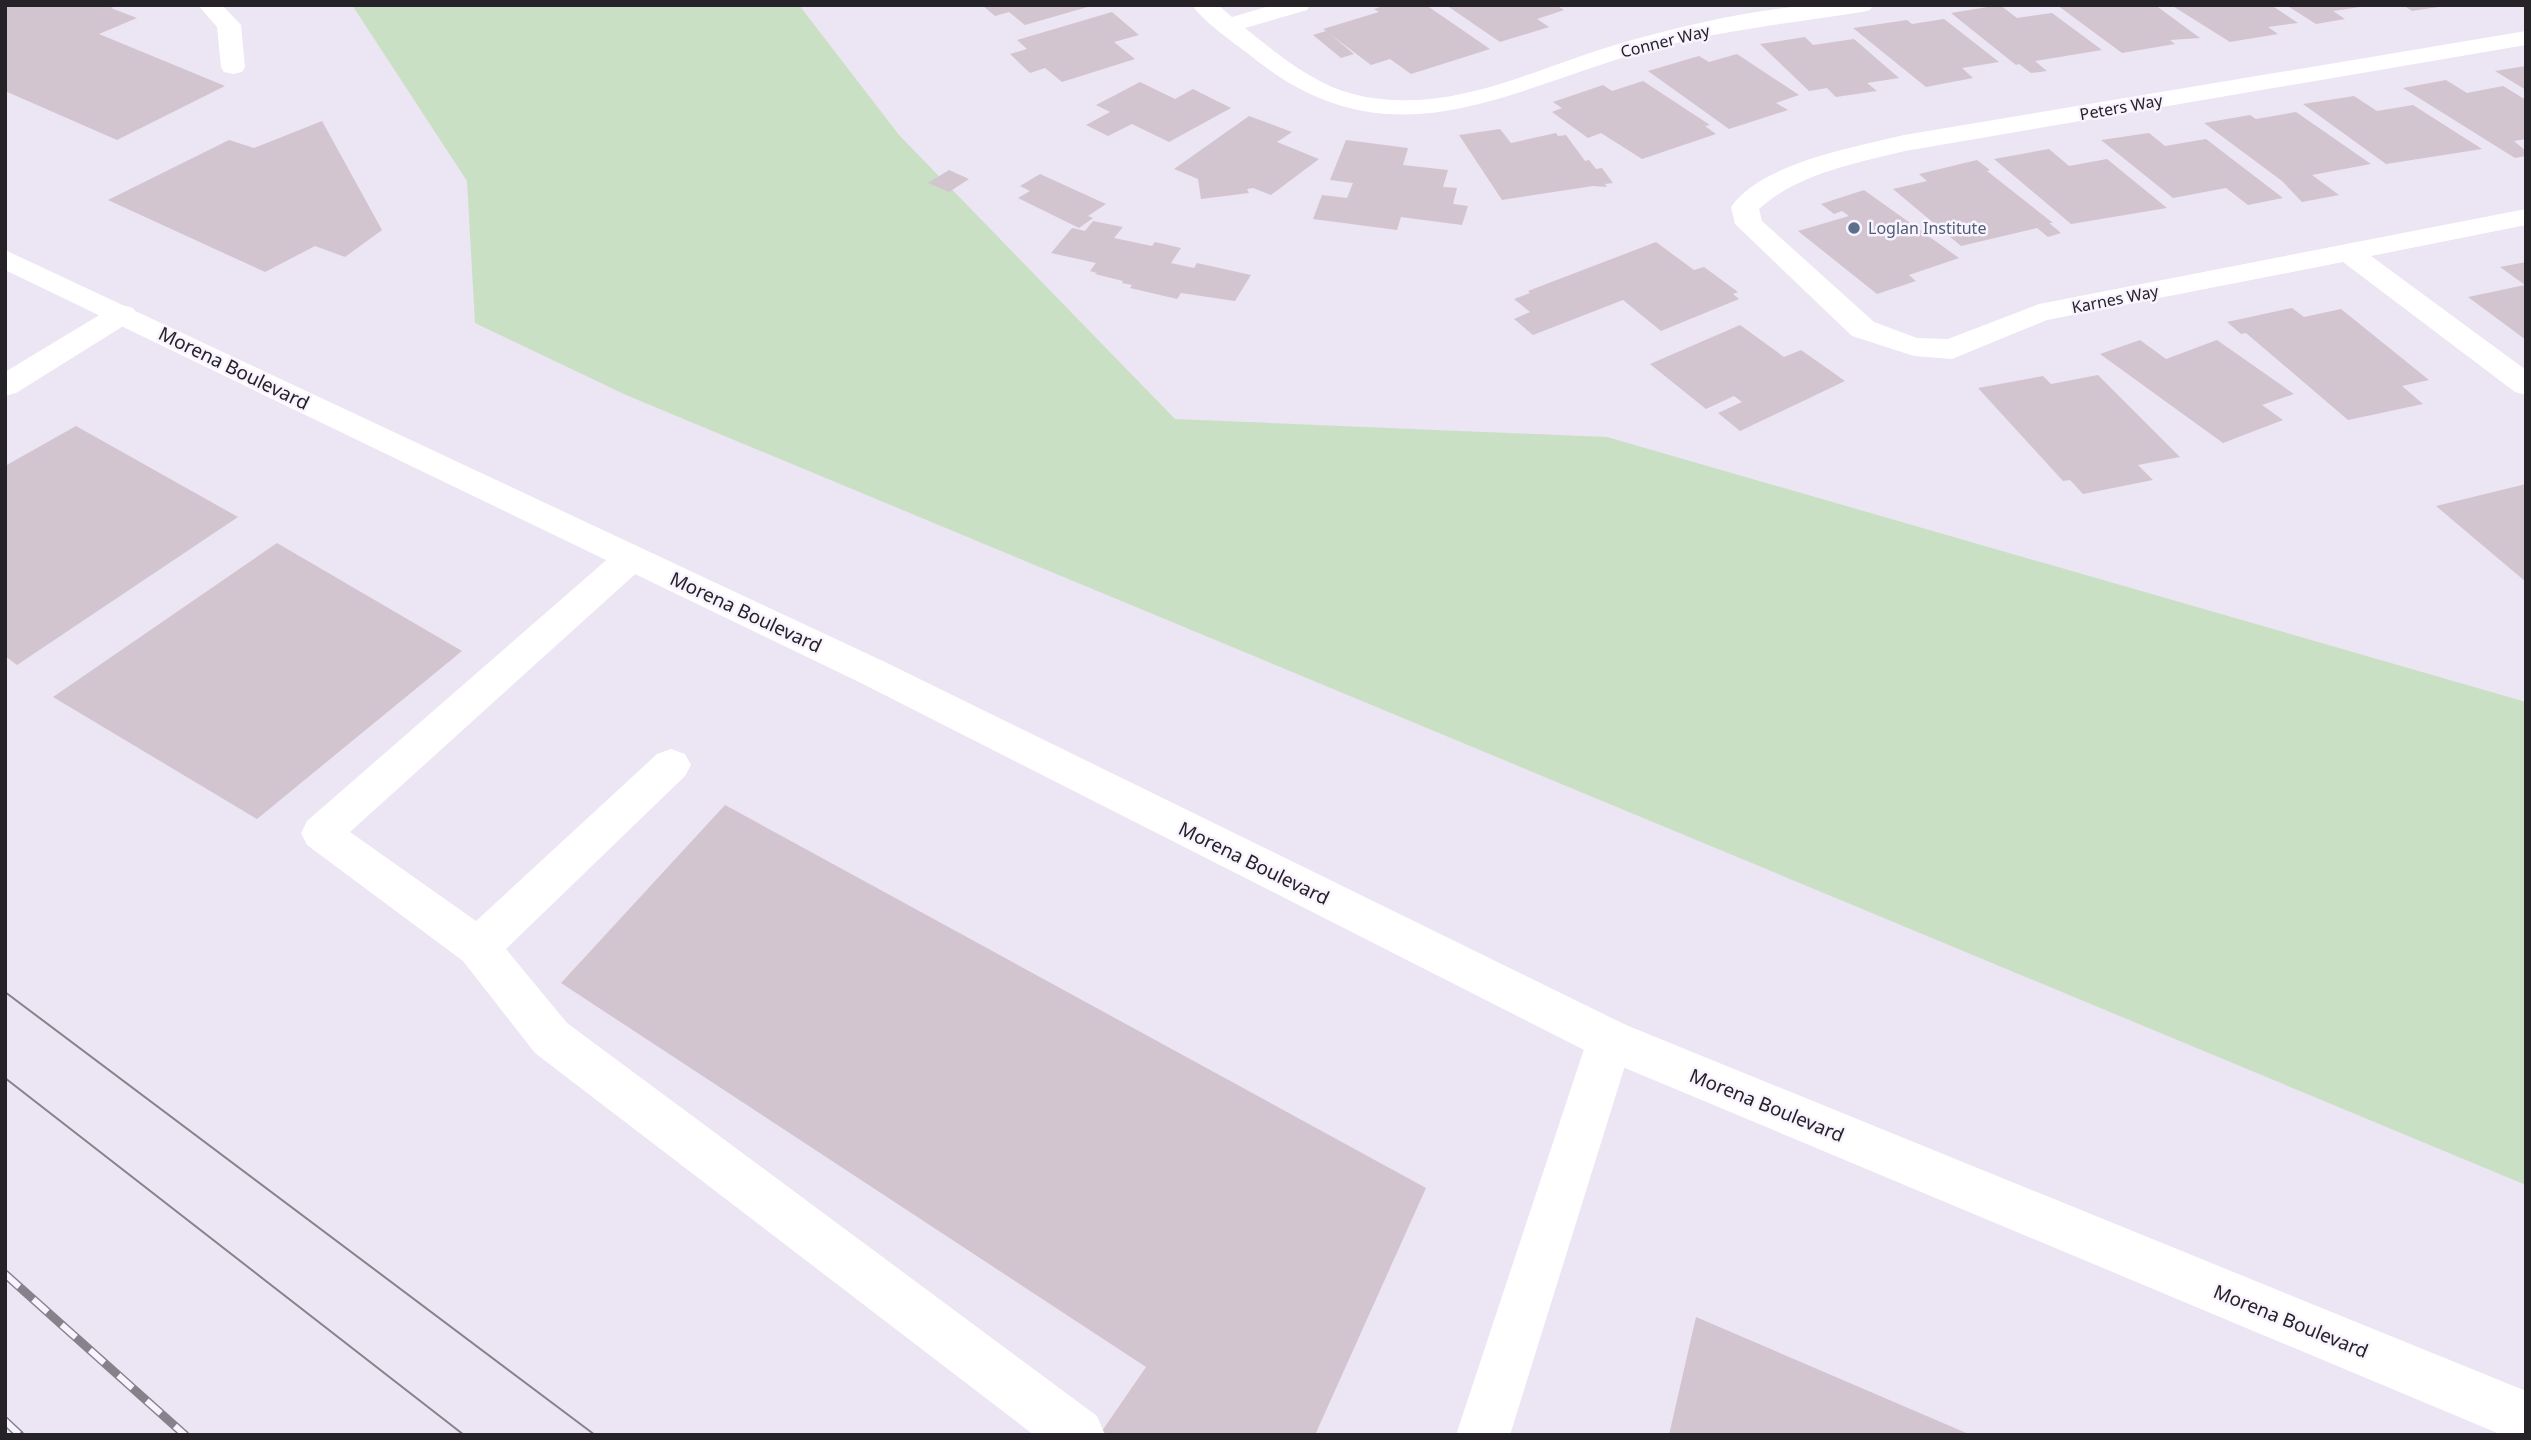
<svg xmlns="http://www.w3.org/2000/svg" width="2531" height="1440" font-family="'Noto Sans',sans-serif">
<rect width="100%" height="100%" fill="#ece5f3"/>
<path fill="#cae0c4" d="M 352,5 L 799,5 L 899,135 L 1175,419 L 1607,437 L 2526,702 L 2526,1185 L 626,395 L 475,323 L 467,181 Z"/>
<path fill="#d2c5cf" d="M 5,5 L 118,5 L 111,8 L 137,18 L 99,34 L 225,86 L 117,140 L 5,91 Z
M 982,5 L 1091,5 L 1091,6 L 1025,25 L 1009,12 L 995,16 Z
M 1387,5 L 1426,5 L 1490,49 L 1411,74 L 1390,59 L 1371,65 L 1330,34 L 1354,54 L 1341,58 L 1313,35 L 1326,31 L 1323,29 L 1379,12 L 1374,9 Z
M 1446,5 L 1556,5 L 1564,10 L 1537,19 L 1549,27 L 1500,42 Z
M 2000,5 L 2017,18 L 2052,13 L 2102,50 L 2035,61 L 2047,71 L 2031,73 L 2019,64 L 2016,65 L 1951,13 Z
M 2057,5 L 2155,5 L 2200,38 L 2170,40 L 2175,44 L 2122,53 Z
M 2171,5 L 2271,5 L 2298,23 L 2268,27 L 2278,34 L 2230,42 Z
M 2286,5 L 2360,5 L 2360,7 L 2333,11 L 2345,19 L 2316,24 Z
M 2403,5 L 2438,5 L 2438,7 L 2412,11 Z
M 1112,12 L 1139,35 L 1114,42 L 1135,59 L 1062,82 L 1045,68 L 1030,73 L 1010,54 L 1027,49 L 1017,40 Z
M 1944,19 L 1999,62 L 1962,68 L 1973,78 L 1926,87 L 1853,28 L 1907,20 L 1912,24 Z
M 1805,37 L 1813,45 L 1854,39 L 1899,78 L 1867,83 L 1877,91 L 1836,97 L 1827,88 L 1809,91 L 1760,44 Z
M 1737,54 L 1799,95 L 1776,103 L 1788,110 L 1729,129 L 1648,71 L 1699,56 L 1709,62 Z
M 2526,66 L 2526,90 L 2495,71 Z
M 2446,80 L 2467,93 L 2503,86 L 2526,100 L 2526,139 L 2514,141 L 2526,151 L 2526,156 L 2515,158 L 2403,88 Z
M 1643,81 L 1710,125 L 1705,126 L 1716,134 L 1642,159 L 1601,133 L 1588,138 L 1552,112 L 1562,108 L 1553,102 L 1603,85 L 1612,91 Z
M 1140,82 L 1175,99 L 1193,89 L 1231,108 L 1169,142 L 1132,124 L 1108,136 L 1086,125 L 1110,112 L 1096,105 Z
M 2354,96 L 2377,111 L 2413,105 L 2482,149 L 2386,164 L 2303,104 Z
M 2296,112 L 2371,164 L 2312,175 L 2339,195 L 2302,202 L 2282,181 L 2204,123 L 2250,115 L 2256,119 Z
M 1249,116 L 1292,132 L 1277,142 L 1319,159 L 1271,195 L 1253,188 L 1247,189 L 1249,193 L 1201,199 L 1198,179 L 1174,169 Z
M 322,121 L 382,230 L 345,257 L 315,246 L 265,272 L 108,200 L 229,140 L 254,148 Z
M 1500,129 L 1511,143 L 1556,133 L 1558,136 L 1566,135 L 1585,161 L 1589,160 L 1596,169 L 1602,168 L 1613,183 L 1605,184 L 1607,187 L 1593,186 L 1502,200 L 1459,135 Z
M 2149,133 L 2165,146 L 2206,139 L 2283,198 L 2248,205 L 2226,188 L 2173,198 L 2101,140 Z
M 1346,140 L 1408,148 L 1403,165 L 1448,170 L 1443,187 L 1457,188 L 1453,204 L 1468,206 L 1462,225 L 1401,217 L 1397,230 L 1313,219 L 1322,195 L 1347,198 L 1353,183 L 1330,180 Z
M 2049,149 L 2069,166 L 2107,159 L 2167,208 L 2071,224 L 1994,159 Z
M 1977,160 L 1990,170 L 1987,171 L 2053,223 L 2049,223 L 2061,233 L 2048,237 L 2037,228 L 1961,246 L 1893,189 L 1927,181 L 1919,174 Z
M 949,170 L 969,179 L 949,192 L 928,183 Z
M 1040,174 L 1106,204 L 1088,216 L 1093,218 L 1079,228 L 1018,198 L 1030,191 L 1020,186 Z
M 1864,190 L 1959,258 L 1909,275 L 1916,281 L 1877,294 L 1798,231 L 1849,216 L 1842,211 L 1834,214 L 1821,204 Z
M 1093,221 L 1123,227 L 1114,238 L 1152,246 L 1155,242 L 1181,248 L 1171,263 L 1194,268 L 1197,263 L 1251,275 L 1235,301 L 1181,293 L 1177,299 L 1130,288 L 1132,285 L 1122,283 L 1123,281 L 1095,274 L 1097,273 L 1090,271 L 1096,263 L 1051,253 L 1072,228 L 1085,231 Z
M 1656,242 L 1694,270 L 1704,267 L 1738,292 L 1733,294 L 1739,299 L 1661,331 L 1623,300 L 1533,335 L 1514,319 L 1530,312 L 1514,299 L 1530,293 L 1528,291 Z
M 2526,262 L 2526,340 L 2468,297 L 2525,285 L 2500,267 Z
M 2292,308 L 2304,317 L 2341,309 L 2429,380 L 2402,386 L 2423,404 L 2348,420 L 2246,333 L 2241,334 L 2227,322 Z
M 1740,325 L 1784,357 L 1801,350 L 1845,381 L 1740,431 L 1718,413 L 1742,402 L 1734,396 L 1706,409 L 1650,364 Z
M 2140,340 L 2166,359 L 2217,340 L 2294,394 L 2262,405 L 2283,420 L 2223,443 L 2100,354 Z
M 2098,375 L 2180,457 L 2138,465 L 2153,480 L 2083,494 L 2070,480 L 2063,481 L 1978,388 L 2043,376 L 2051,384 Z
M 76,426 L 238,517 L 17,665 L 5,656 L 5,466 Z
M 2526,484 L 2526,582 L 2436,506 Z
M 277,543 L 462,651 L 257,819 L 53,697 Z
M 725,805 L 1426,1188 L 1315,1435 L 1108,1435 L 1102,1431 L 1146,1367 L 561,983 Z
M 1696,1317 L 1971,1435 L 1669,1435 Z"/>
<g fill="none" stroke-linecap="round" stroke-linejoin="round">
<path fill="#fff" fill-rule="evenodd" d="M 198,5 L 222,5 L 241,25 L 245,67 L 242,72 L 233,74 L 224,72 L 221,67 L 217,27 Z
M 1192,5 L 1218,5 L 1232,17 L 1273,5 L 1310,5 L 1307,10 L 1245,28 C 1277,54 1313,84 1353,94 C 1449,119 1542,64 1632,40 C 1691,24 1754,9 1815,5 C 1834,4 1854,5 1873,5 L 1870,10 L 1862,12 C 1790,23 1718,31 1648,50 C 1506,90 1392,167 1256,60 C 1238,45 1205,24 1192,5 Z
M 2526,31 L 2526,45 L 1905,151 C 1856,163 1797,174 1759,209 L 1762,221 L 1874,322 L 1917,338 L 1948,339 L 2039,304 L 2526,209 L 2526,225 L 2371,256 L 2526,370 L 2526,395 L 2515,392 L 2343,262 L 2047,320 L 1952,359 L 1914,356 L 1852,336 L 1735,224 L 1731,207 C 1761,163 1855,147 1904,135 Z
M 122,305 L 133,308 L 137,314 L 133,320 L 16,393 L 5,396 L 5,372 L 111,308 Z
M 631,545 L 643,549 L 649,558 L 643,567 L 350,832 L 476,921 L 657,754 L 671,749 L 685,754 L 691,765 L 685,776 L 506,949 L 567,1023 L 1097,1416 L 1105,1435 L 1034,1435 L 535,1053 L 463,961 L 307,845 L 301,833 L 307,821 L 619,549 Z
M 1610,1019 L 1626,1025 L 1633,1040 L 1510,1435 L 1456,1435 L 1587,1040 L 1594,1025 Z"/>
<path fill="#fff" fill-rule="evenodd" d="M 5,250 L 887,663 L 1626,1025 L 2526,1391 L 2526,1435 L 2502,1435 L 1594,1055 L 861,683 L 5,270 Z"/>
<path stroke="#86828b" stroke-width="2" d="M 5,992 L 595,1435
M 5,1078 L 464,1435"/>
<g stroke="#86828b" stroke-width="9">
<path id="rail" d="M 5,1274 L 185,1435
M 5,1421 L 20,1435"/>
</g>
<use href="#rail" stroke="#f8f3fe" stroke-width="6" stroke-dasharray="19" stroke-linecap="butt"/>
</g>
<circle fill="#5c6f8a" stroke="#f8f3fe" stroke-width="2.5" cx="1854" cy="228" r="7"/>
<g text-anchor="middle" stroke-width="5" stroke-linejoin="round" paint-order="stroke">
<g font-size="16" fill="#252328" stroke="#f8f3fe">
<text transform="translate(1665 41) rotate(-14)" y="6">Conner Way</text>
<text transform="translate(2121 107) rotate(-10)" y="6">Peters Way</text>
<text transform="translate(2115 299) rotate(-11)" y="6">Karnes Way</text>
</g>
<g font-size="16" fill="#4e5e75" stroke="#f8f3fe" text-anchor="start">
<text x="1868" y="234">Loglan Institute</text>
</g>
<g font-size="19" fill="#252328" stroke="#f8f3fe">
<text transform="translate(234 368) rotate(26)" y="7">Morena Boulevard</text>
<text transform="translate(746 612) rotate(25)" y="7">Morena Boulevard</text>
<text transform="translate(1254 863) rotate(26)" y="7">Morena Boulevard</text>
<text transform="translate(1767 1105) rotate(22)" y="7">Morena Boulevard</text>
<text transform="translate(2291 1321) rotate(22)" y="7">Morena Boulevard</text>
</g>
</g>
<rect width="2531" height="1440" fill="none" stroke="#252328" stroke-width="14"/>
</svg>
